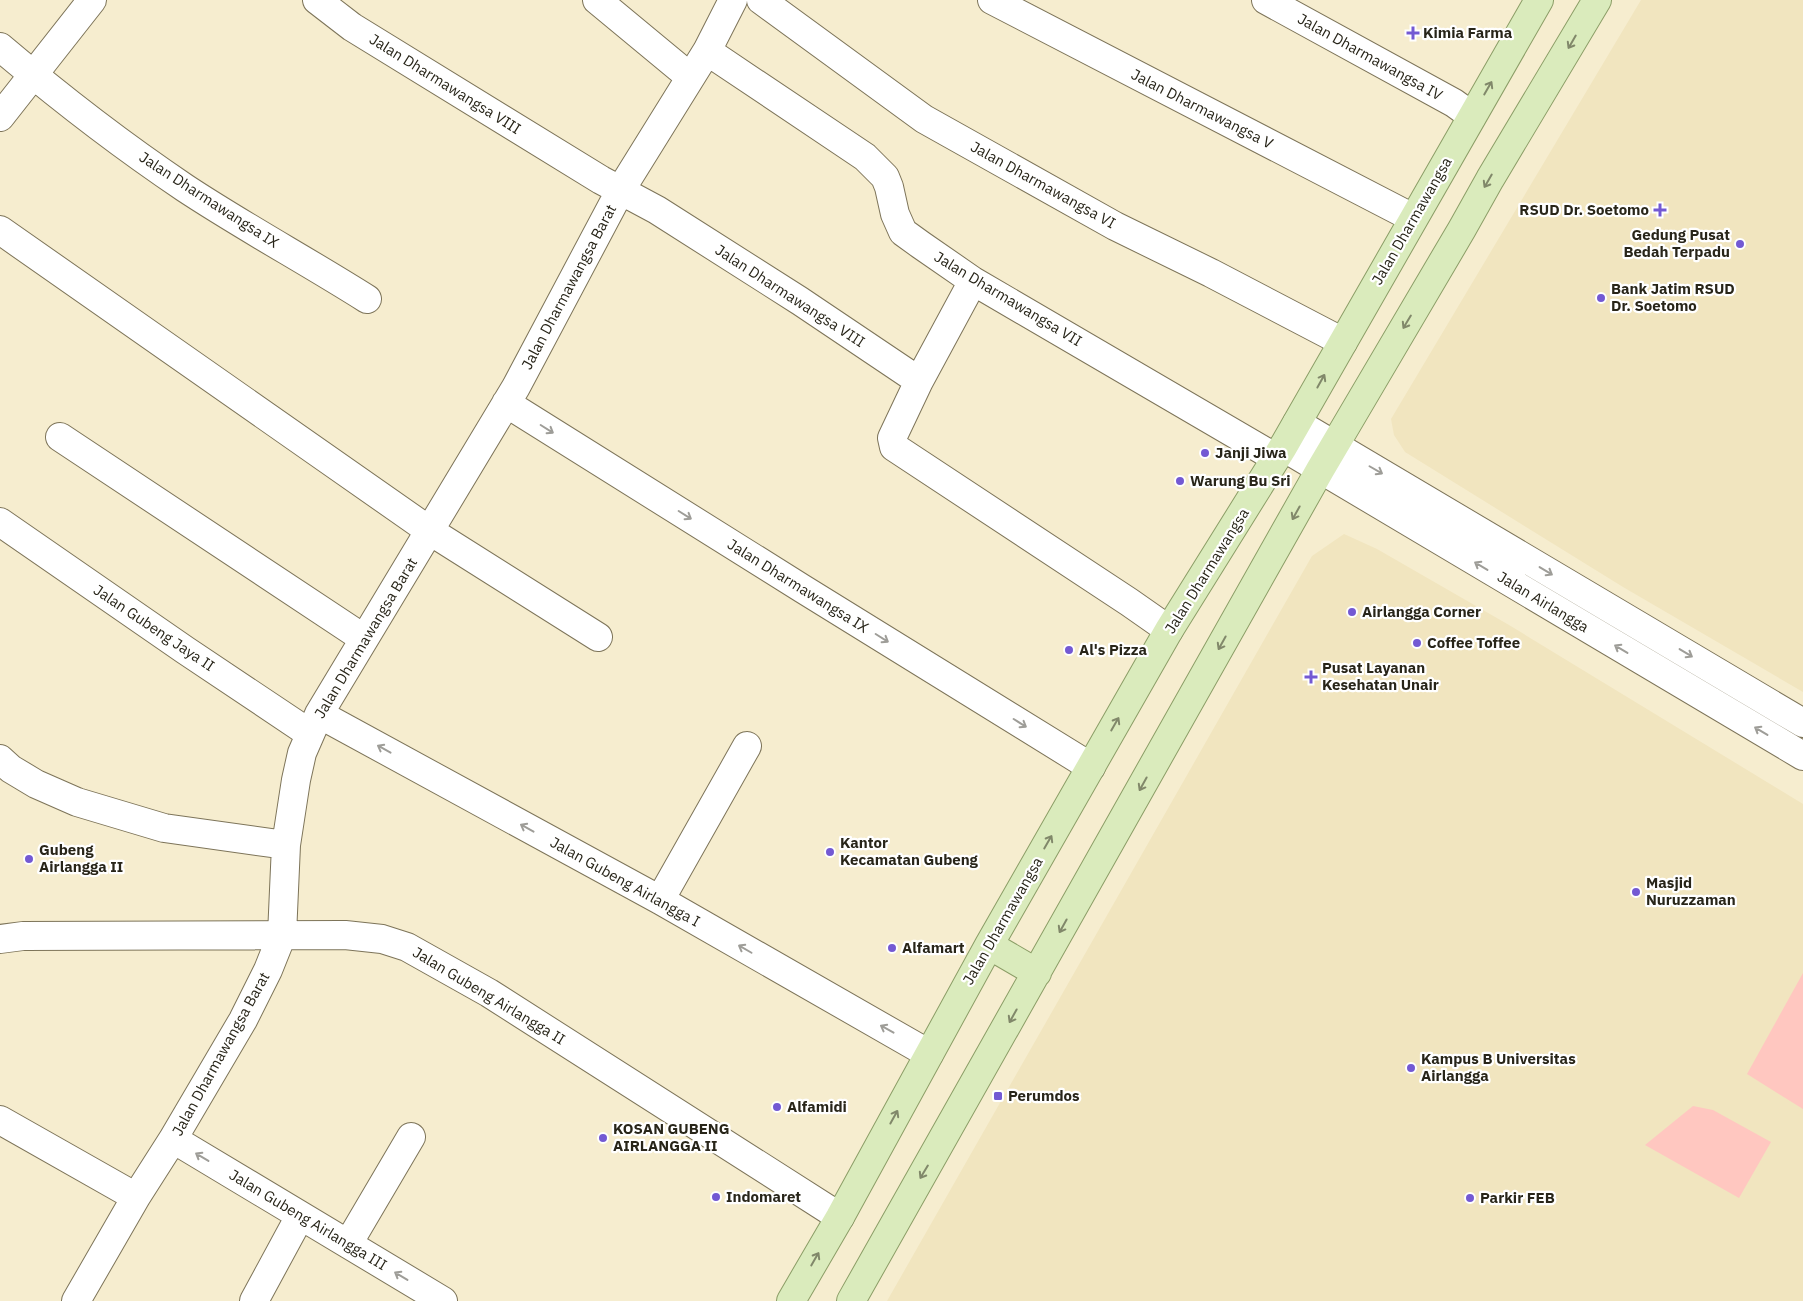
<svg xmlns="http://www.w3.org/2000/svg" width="1803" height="1301" font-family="'IBM Plex Sans',sans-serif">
<rect width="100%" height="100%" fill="#f6edcf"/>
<path fill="#f1e5bf" d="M 1641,0 L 1803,0 L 1803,692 L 1623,587 L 1405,452 L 1394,435 L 1391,419 Z
M 1344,534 L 1377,549 L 1509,625 L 1803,804 L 1803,1301 L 887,1301 L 1312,556 Z"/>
<path fill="#ffc7c0" d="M 1803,973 L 1803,1109 L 1747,1074 Z
M 1693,1106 L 1713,1110 L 1771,1142 L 1739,1198 L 1645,1145 Z"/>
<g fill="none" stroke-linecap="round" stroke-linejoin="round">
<g stroke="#7d7459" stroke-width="30">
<path id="minor" d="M 317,0 L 352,27 L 601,180 L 657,210 L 800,301 L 919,381 L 892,438 L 894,447 L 1129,602 L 1169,630
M 597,0 L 690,77
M 761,0 L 924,119 L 1115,226 L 1211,273 L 1343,342
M 992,0 L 1413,218
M 1266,0 L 1454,103 L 1472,116
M 0,47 C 59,97 121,145 185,188 C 244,227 307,261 367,299
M 707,51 L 865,157 L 885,177 L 889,187 L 895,214 L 903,232 L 921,245 L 973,281 L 1276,458
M 0,117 L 92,0
M 0,230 L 430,531 L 598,637
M 919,381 L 973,281
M 506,403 L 803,589 L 1091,767
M 60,437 L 363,638
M 0,522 L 185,650 L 309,733
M 319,714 L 660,900 L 929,1054
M 0,759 L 11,769 L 36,784 L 77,802 L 164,828 L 286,845
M 660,900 L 747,746
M 0,939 L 23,936 L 345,935 L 382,939 L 407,947 L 489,993 L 840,1217
M 0,1120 L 136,1197
M 173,1139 L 443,1301
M 348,1244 L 411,1137
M 76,1301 L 136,1197 L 173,1139 L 243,1020 L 268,970 L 282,935 L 286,845 L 296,780 L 302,753 L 319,714 L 516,387 L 620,191 L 707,51 L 733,0
M 254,1301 L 300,1216"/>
</g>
<g stroke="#7d7459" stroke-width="30">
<path id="secondary" d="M 1297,423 L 1803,723
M 1283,447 L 1803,756"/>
</g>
<g stroke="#8b9d66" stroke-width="30">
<path id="primary" d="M 989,945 L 1037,973
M 791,1301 L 840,1217 L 989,945 L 1169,630 L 1283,447 L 1539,0
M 851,1301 L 1320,470 L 1462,229 L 1490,179 L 1597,0"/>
</g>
<use href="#minor" stroke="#fff" stroke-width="28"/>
<use href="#secondary" stroke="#fff" stroke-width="28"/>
<use href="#primary" stroke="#daebbc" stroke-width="28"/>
</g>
<defs><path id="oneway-shaft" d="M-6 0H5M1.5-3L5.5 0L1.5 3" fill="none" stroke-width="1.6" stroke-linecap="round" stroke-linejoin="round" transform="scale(1.25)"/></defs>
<g stroke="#81886a">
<use href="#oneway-shaft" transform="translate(1572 42) rotate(120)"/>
<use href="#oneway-shaft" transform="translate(1488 88) rotate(-60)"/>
<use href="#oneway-shaft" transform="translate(1488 181) rotate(120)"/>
<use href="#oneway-shaft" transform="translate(1407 322) rotate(121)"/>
<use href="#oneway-shaft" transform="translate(1321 381) rotate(-61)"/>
<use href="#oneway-shaft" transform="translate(1296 513) rotate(119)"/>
<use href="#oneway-shaft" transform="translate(1222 643) rotate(119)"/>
<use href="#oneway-shaft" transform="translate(1115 724) rotate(-60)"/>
<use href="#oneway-shaft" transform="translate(1143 784) rotate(119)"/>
<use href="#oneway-shaft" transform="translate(1048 842) rotate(-60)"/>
<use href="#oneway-shaft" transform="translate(1063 926) rotate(119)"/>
<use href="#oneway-shaft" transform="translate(1013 1016) rotate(119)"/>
<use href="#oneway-shaft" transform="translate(894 1117) rotate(-61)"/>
<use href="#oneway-shaft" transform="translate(924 1172) rotate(121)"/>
<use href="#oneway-shaft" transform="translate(815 1259) rotate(-60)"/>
</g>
<g stroke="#9e9d98">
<use href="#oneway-shaft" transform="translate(547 429) rotate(32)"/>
<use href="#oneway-shaft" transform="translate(1376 470) rotate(30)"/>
<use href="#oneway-shaft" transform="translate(685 515) rotate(32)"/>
<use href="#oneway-shaft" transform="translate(1481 566) rotate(-149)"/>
<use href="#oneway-shaft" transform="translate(1546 571) rotate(31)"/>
<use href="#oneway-shaft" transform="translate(882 638) rotate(32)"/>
<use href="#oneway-shaft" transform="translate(1621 649) rotate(-149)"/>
<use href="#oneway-shaft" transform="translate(1686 653) rotate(31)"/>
<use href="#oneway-shaft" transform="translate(1020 723) rotate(32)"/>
<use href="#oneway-shaft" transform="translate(1761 731) rotate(-149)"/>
<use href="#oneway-shaft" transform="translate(384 749) rotate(-151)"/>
<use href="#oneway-shaft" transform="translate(527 828) rotate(-151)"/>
<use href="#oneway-shaft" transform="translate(745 949) rotate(-150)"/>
<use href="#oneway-shaft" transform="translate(887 1029) rotate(-151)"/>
<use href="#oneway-shaft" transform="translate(202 1157) rotate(-149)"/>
<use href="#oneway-shaft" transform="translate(401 1276) rotate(-149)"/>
</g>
<g fill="#7359d3" stroke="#fff" stroke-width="2">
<path d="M1410.5 25.5h5v5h5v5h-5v5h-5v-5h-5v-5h5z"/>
<path d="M1657.5 202.5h5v5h5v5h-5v5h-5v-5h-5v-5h5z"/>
<circle cx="1740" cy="244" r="5"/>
<circle cx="1601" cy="298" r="5"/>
<circle cx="1205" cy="453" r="5"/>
<circle cx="1180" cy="481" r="5"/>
<circle cx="1352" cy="612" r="5"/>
<circle cx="1417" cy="643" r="5"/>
<circle cx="1069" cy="650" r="5"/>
<path d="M1308.5 669.5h5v5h5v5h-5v5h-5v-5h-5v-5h5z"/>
<circle cx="830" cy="852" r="5"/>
<circle cx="29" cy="859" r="5"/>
<circle cx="1636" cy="892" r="5"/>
<circle cx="892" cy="948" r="5"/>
<circle cx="1411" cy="1068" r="5"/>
<rect x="993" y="1091" width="10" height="10" rx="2.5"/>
<circle cx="777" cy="1107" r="5"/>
<circle cx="603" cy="1138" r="5"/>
<circle cx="716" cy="1197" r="5"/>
<circle cx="1470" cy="1198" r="5"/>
</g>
<g text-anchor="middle" stroke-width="4.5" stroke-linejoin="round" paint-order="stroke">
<g font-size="15" font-weight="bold" fill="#282519" stroke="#fff" text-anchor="start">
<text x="1423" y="38">Kimia Farma</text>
<text x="1649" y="215" text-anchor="end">RSUD Dr. Soetomo</text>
<text x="1730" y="240" text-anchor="end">Gedung Pusat<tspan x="1730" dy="17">Bedah Terpadu</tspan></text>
<text x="1611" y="294">Bank Jatim RSUD<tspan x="1611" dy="17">Dr. Soetomo</tspan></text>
<text x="1215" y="458">Janji Jiwa</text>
<text x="1190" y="486">Warung Bu Sri</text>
<text x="1362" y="617">Airlangga Corner</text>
<text x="1427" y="648">Coffee Toffee</text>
<text x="1079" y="655">Al's Pizza</text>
<text x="1322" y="673">Pusat Layanan<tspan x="1322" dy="17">Kesehatan Unair</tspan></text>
<text x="840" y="848">Kantor<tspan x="840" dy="17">Kecamatan Gubeng</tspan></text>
<text x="39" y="855">Gubeng<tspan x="39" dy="17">Airlangga II</tspan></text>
<text x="1646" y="888">Masjid<tspan x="1646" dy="17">Nuruzzaman</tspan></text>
<text x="902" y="953">Alfamart</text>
<text x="1421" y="1064">Kampus B Universitas<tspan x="1421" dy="17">Airlangga</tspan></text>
<text x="1008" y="1101">Perumdos</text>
<text x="787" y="1112">Alfamidi</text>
<text x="613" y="1134">KOSAN GUBENG<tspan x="613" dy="17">AIRLANGGA II</tspan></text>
<text x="726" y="1202">Indomaret</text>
<text x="1480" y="1203">Parkir FEB</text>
</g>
<g font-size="15" fill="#282519" stroke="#fff">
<text transform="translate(1370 57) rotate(29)" y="5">Jalan Dharmawangsa IV</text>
<text transform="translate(445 84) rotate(32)" y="5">Jalan Dharmawangsa VIII</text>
<text transform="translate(1202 109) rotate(27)" y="5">Jalan Dharmawangsa V</text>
<text transform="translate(1043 185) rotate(29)" y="5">Jalan Dharmawangsa VI</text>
<text transform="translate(209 200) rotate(33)" y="5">Jalan Dharmawangsa IX</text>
<text transform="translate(1412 221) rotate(-60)" y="5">Jalan Dharmawangsa</text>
<text transform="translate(569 287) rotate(-62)" y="5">Jalan Dharmawangsa Barat</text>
<text transform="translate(790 296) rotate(33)" y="5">Jalan Dharmawangsa VIII</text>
<text transform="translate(1008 299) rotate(31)" y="5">Jalan Dharmawangsa VII</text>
<text transform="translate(1207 571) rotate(-58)" y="5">Jalan Dharmawangsa</text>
<text transform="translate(798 586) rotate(32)" y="5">Jalan Dharmawangsa IX</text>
<text transform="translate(1543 602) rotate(31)" y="5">Jalan Airlangga</text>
<text transform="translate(154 628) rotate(34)" y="5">Jalan Gubeng Jaya II</text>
<text transform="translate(366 638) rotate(-59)" y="5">Jalan Dharmawangsa Barat</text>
<text transform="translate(625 882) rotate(29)" y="5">Jalan Gubeng Airlangga I</text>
<text transform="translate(1003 921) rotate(-60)" y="5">Jalan Dharmawangsa</text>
<text transform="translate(489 996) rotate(31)" y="5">Jalan Gubeng Airlangga II</text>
<text transform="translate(221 1054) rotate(-61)" y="5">Jalan Dharmawangsa Barat</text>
<text transform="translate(308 1220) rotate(31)" y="5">Jalan Gubeng Airlangga III</text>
</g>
</g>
</svg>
